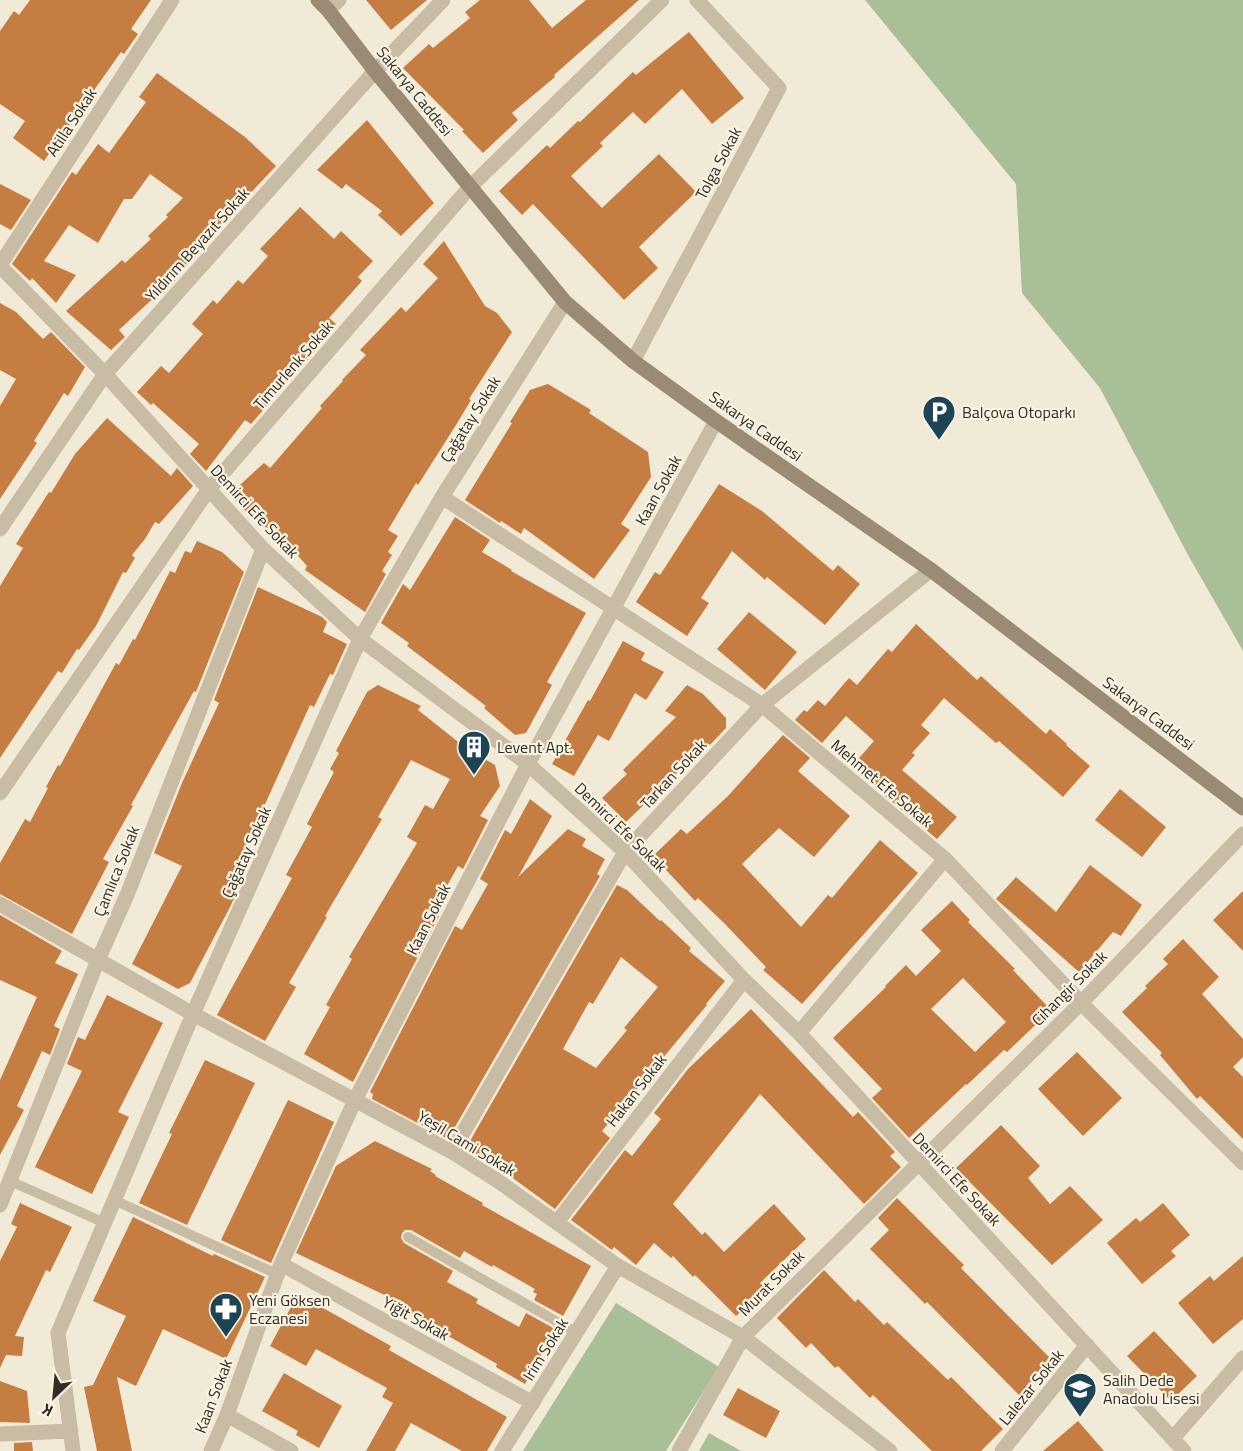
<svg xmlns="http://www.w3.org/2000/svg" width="1243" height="1451" font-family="'Titillium Web',sans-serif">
<rect width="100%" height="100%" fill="#f0ead7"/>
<path fill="#a9bf98" d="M 865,0 L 1243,0 L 1243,651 L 1188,555 L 1100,388 L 1022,293 L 1016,184 Z
M 616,1303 L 719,1367 L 666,1451 L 523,1451 Z
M 709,1433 L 741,1451 L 699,1451 Z"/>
<path fill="#c57d41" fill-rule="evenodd" d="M 30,0 L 151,0 L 131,29 L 138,34 L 124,54 L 121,52 L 44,161 L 13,138 L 25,121 L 0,104 L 0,31 L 14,11 L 19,15 Z
M 366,0 L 427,0 L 391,30 Z
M 480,0 L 529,0 L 552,28 L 586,0 L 639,0 L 554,75 L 555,77 L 512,113 L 518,120 L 483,153 L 462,131 L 464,130 L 403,68 L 429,44 L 433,48 L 470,18 L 465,12 Z
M 689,32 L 744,98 L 712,124 L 682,89 L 645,124 L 633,112 L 600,143 L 603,146 L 571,176 L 602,208 L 659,154 L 696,192 L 639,247 L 658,268 L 624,300 L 533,204 L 522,215 L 499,191 L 547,145 L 550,148 L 578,121 L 580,122 L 633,72 L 636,75 Z
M 157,73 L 245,137 L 276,166 L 195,252 L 198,254 L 178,272 L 180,275 L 163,294 L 160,292 L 119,330 L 125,337 L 111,350 L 66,311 L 122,260 L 125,263 L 151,239 L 148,236 L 168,217 L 166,215 L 183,198 L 150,174 L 132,199 L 124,199 L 98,243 L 69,225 L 44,261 L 76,275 L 56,303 L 32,278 L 30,281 L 12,264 L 72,172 L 76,175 L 98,144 L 109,153 L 146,102 L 139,97 Z
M 367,120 L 434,203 L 401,236 L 378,215 L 382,211 L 346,184 L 342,189 L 317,170 Z
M 0,184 L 31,200 L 11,230 L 0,224 Z
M 300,207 L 334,239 L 341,231 L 373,261 L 358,277 L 362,281 L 329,318 L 336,324 L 315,348 L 317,349 L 251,424 L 245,420 L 206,471 L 190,454 L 199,444 L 153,403 L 151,405 L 137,392 L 161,366 L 169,373 L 203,334 L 192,324 L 213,300 L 217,304 L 238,280 L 243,284 L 268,256 L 260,249 Z
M 444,241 L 485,306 L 497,313 L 512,332 L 469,399 L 471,400 L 456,425 L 418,485 L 416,483 L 388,530 L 398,536 L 388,552 L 392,555 L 382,571 L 386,574 L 365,612 L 305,570 L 307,566 L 277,532 L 273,536 L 250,510 L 247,513 L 230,494 L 264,463 L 270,468 L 322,408 L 320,406 L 343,381 L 342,380 L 366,355 L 360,350 L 401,307 L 406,312 L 438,278 L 423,264 Z
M 0,303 L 16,312 L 43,339 L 51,332 L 85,367 L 68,396 L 64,393 L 34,441 L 37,443 L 0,499 L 0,406 L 16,379 L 0,370 Z
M 548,384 L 591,410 L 589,413 L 648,452 L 651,477 L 621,524 L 630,530 L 594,579 L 524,528 L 521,534 L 501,521 L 500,523 L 465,500 L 512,423 L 510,422 L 530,390 Z
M 107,418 L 171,476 L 177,468 L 193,486 L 159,524 L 155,522 L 145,539 L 132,555 L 135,558 L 126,573 L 123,572 L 96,626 L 79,650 L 77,649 L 62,673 L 58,671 L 0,758 L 0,586 L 23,548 L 16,544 L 49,492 L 51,493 L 75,454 Z
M 719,484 L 762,511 L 833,571 L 838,565 L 860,584 L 825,625 L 767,577 L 765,580 L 732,551 L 701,598 L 709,603 L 687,636 L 636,602 L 655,572 L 660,575 Z
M 455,517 L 490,540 L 482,552 L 512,570 L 511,571 L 586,613 L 547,682 L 552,685 L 526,733 L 515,735 L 484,708 L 486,706 L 407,646 L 409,643 L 381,623 L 403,584 L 410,590 Z
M 197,541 L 222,552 L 244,572 L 196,692 L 194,691 L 131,805 L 133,806 L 103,859 L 109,862 L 72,934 L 0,894 L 0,863 L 25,819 L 30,822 L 48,788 L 46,787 L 58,765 L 60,766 L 116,663 L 119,665 L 133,639 L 135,640 L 170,571 L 175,573 L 185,551 L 191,553 Z
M 258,587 L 322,617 L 327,622 L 323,632 L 347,644 L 333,675 L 330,674 L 314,707 L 310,705 L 257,822 L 228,888 L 237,892 L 229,909 L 190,983 L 178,989 L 132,964 L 182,866 L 154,853 L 182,783 L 219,703 L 214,700 Z
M 749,612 L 797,652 L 765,690 L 717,649 Z
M 916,624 L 977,680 L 981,676 L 1046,734 L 1050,729 L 1067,744 L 1066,745 L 1090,766 L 1063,797 L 999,741 L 996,743 L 944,698 L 921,725 L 930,733 L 912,753 L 915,755 L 902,770 L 957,817 L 937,839 L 885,796 L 886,794 L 853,765 L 874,741 L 846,716 L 822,743 L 795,720 L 804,710 L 807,712 L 818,700 L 825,706 L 849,678 L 857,685 L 888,649 L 892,652 Z
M 623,641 L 645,653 L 641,660 L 664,672 L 646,700 L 635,693 L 609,741 L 598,735 L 574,776 L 552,764 L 588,700 L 590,701 Z
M 378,685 L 421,706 L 418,710 L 467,749 L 495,765 L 500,786 L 480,816 L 488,820 L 463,869 L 458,866 L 432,913 L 439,916 L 353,1082 L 304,1054 L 330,1007 L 326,1005 L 352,959 L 349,957 L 417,843 L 407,837 L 425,805 L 433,809 L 450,779 L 411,760 L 378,817 L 382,819 L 325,916 L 327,917 L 289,983 L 296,987 L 265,1041 L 217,1015 L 292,878 L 286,875 L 312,827 L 307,824 L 334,772 L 330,769 L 339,753 L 336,751 L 367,692 Z
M 687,685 L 703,694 L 726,718 L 726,728 L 689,767 L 686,764 L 626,822 L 602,798 L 627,774 L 623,770 L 676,717 L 665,711 Z
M 783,735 L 810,758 L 798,771 L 850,816 L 814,857 L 779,828 L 742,864 L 801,927 L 828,895 L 832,898 L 880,840 L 918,873 L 802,1004 L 763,970 L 766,967 L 725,924 L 698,898 L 695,901 L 653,856 L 681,829 L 687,834 L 728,796 Z
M 1120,789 L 1166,827 L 1142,857 L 1095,820 Z
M 530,799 L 552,816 L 518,877 L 568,829 L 586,839 L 582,846 L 605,859 L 597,874 L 600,876 L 448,1139 L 372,1099 L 373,1094 L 370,1092 L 455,926 L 462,930 L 488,884 L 480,879 L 505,830 L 511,834 Z
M 1090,865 L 1142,905 L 1121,936 L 1113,932 L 1079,972 L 996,899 L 1016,877 L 1056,912 Z
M 617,885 L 627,890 L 660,921 L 661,920 L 691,948 L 689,951 L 725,981 L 706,1004 L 707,1005 L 602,1131 L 610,1138 L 555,1209 L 499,1168 L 466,1148 ZM 621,957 L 658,987 L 624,1028 L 627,1030 L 596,1068 L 563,1049 L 589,1002 L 593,1004 Z
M 1243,891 L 1243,951 L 1213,920 Z
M 952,901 L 970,920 L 968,922 L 1015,969 L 1013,970 L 1051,1010 L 1007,1052 L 1004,1050 L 967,1085 L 966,1084 L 909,1138 L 872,1098 L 882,1089 L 833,1038 L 886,987 L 885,986 L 906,965 L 916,976 L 941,951 L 921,930 ZM 963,978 L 1006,1022 L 975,1052 L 931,1009 Z
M 0,915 L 62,951 L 55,963 L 78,974 L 54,1026 L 60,1029 L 50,1055 L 42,1051 L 17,1106 L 24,1110 L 0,1155 L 0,1080 L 37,997 L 0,980 Z
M 1183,939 L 1219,977 L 1202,994 L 1243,1039 L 1243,1057 L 1233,1067 L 1243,1077 L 1243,1139 L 1200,1096 L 1197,1099 L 1160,1055 L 1162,1053 L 1122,1012 L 1147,988 L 1145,986 L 1168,964 L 1163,959 Z
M 107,995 L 163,1023 L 118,1112 L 129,1117 L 92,1194 L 35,1167 L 82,1071 L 67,1064 L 78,1037 L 85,1040 Z
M 751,1009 L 853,1117 L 858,1112 L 895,1152 L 890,1156 L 901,1167 L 864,1204 L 760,1094 L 673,1204 L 702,1235 L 705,1232 L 724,1252 L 774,1204 L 806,1239 L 760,1283 L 766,1289 L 736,1316 L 695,1275 L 693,1277 L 673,1256 L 671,1258 L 654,1243 L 636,1265 L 614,1247 L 612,1250 L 571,1220 L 625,1150 L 632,1156 L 661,1119 L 654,1113 L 688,1069 Z
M 1077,1052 L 1122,1098 L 1083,1136 L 1038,1089 Z
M 205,1060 L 255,1083 L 187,1225 L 139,1203 L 172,1134 L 169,1133 Z
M 288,1100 L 334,1122 L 271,1263 L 221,1240 Z
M 1001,1125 L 1040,1166 L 1028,1178 L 1050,1204 L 1070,1186 L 1103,1220 L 1052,1265 L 956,1168 Z
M 375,1141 L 432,1169 L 430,1171 L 436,1175 L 435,1176 L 483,1203 L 482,1205 L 591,1266 L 563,1316 L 534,1300 L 537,1294 L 533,1292 L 535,1289 L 493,1265 L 492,1267 L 464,1251 L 460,1258 L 411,1230 L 405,1230 L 402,1233 L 401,1238 L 404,1243 L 453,1271 L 447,1282 L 478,1299 L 476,1303 L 519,1327 L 526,1313 L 555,1329 L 525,1384 L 496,1367 L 497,1364 L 391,1303 L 393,1299 L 296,1253 L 336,1166 Z
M 897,1198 L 964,1265 L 961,1268 L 1049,1357 L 1022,1398 L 927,1302 L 925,1304 L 870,1249 L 889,1230 L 878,1218 Z
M 20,1203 L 72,1227 L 50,1272 L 46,1270 L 15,1336 L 24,1337 L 22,1356 L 6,1355 L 0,1368 L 0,1261 L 17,1227 L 11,1224 Z
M 1163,1203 L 1190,1235 L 1171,1251 L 1176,1256 L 1142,1284 L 1107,1243 L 1136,1218 L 1140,1222 Z
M 133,1217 L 213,1256 L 214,1254 L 265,1277 L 226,1359 L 163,1329 L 136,1386 L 117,1377 L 132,1451 L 97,1451 L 84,1387 L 93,1385 L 126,1316 L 93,1301 Z
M 1243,1256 L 1243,1319 L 1213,1344 L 1178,1303 L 1210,1276 L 1214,1281 Z
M 824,1270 L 855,1302 L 858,1299 L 884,1325 L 887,1322 L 948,1380 L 951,1377 L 1003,1429 L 981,1451 L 932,1451 L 873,1395 L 870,1398 L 838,1366 L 835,1368 L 811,1343 L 806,1348 L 777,1318 Z
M 298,1294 L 391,1346 L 389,1350 L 507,1417 L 487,1451 L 462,1451 L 411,1423 L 395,1451 L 366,1451 L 393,1403 L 382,1397 L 387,1388 L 316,1349 L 306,1366 L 270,1346 Z
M 1154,1331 L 1197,1376 L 1171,1401 L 1127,1356 Z
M 284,1373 L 342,1406 L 319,1448 L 296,1435 L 298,1431 L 262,1411 Z
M 0,1381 L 27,1391 L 30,1423 L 0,1422 Z
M 738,1388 L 780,1411 L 766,1438 L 723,1415 Z
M 1078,1421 L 1104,1451 L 1043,1451 Z
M 32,1442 L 33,1451 L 14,1451 L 14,1443 Z"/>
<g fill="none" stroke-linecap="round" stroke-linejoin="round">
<path stroke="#c8bca4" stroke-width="10" d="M 10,1181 L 105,1223
M 114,1200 L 277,1274
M 408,1237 L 577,1333"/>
<path stroke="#c8bca4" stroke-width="15" d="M 328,10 L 339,0
M 0,265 L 172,0
M 0,266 L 105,374 L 263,549 L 360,639 L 528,764 L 625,852 L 744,980 L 799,1033 L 1184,1451
M 633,361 L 779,88 L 697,0
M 442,497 L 762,705 L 945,859 L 1081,1003 L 1243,1163
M 0,529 L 105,374 L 375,71 L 443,0
M 0,793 L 209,489 L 470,187 L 662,0
M 0,904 L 193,1014 L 452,1152 L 498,1181 L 618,1266 L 743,1337 L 890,1451
M 799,1033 L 945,859
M 452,1152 L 625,852 L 762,705 L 931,570
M 0,1205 L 98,960 L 127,895 L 263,549
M 557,1222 L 744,980
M 281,1264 L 533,1403
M 227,1415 L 291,1451
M 0,1434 L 71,1431
M 1173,1438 L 1243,1358
M 73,1451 L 58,1333 L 193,1014 L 360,639 L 442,497 L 565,302
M 211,1451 L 227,1415 L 281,1264 L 355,1100 L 528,764 L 716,421
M 502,1451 L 618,1266
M 679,1451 L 743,1337 L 1081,1003 L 1243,834
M 1002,1451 L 1087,1345"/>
<path stroke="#9b8b75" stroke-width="15" d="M 318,0 L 328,10 L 375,71 L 565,302 L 633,361 L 716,421 L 931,570 L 1243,808"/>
</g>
<defs>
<g id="parking-pin" transform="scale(1.725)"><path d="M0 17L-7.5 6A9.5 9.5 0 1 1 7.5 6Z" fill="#1c4454" stroke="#f8f3e3"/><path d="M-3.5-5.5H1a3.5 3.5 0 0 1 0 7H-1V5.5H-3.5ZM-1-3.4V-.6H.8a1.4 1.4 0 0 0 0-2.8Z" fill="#fff"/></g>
<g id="building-pin" transform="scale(1.725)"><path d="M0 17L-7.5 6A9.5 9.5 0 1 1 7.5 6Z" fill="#1c4454" stroke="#f8f3e3"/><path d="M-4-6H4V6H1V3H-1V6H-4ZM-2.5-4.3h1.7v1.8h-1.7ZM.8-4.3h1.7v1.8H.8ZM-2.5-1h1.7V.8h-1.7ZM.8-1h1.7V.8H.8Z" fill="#fff"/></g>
<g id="pharmacy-pin" transform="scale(1.725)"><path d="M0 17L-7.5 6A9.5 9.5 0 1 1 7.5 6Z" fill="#1c4454" stroke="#f8f3e3"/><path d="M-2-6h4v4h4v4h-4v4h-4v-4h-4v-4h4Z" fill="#fff"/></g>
<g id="school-pin" transform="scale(1.725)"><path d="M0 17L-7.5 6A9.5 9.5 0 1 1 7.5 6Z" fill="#1c4454" stroke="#f8f3e3"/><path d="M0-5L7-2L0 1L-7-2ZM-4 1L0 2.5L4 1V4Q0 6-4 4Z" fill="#fff"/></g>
</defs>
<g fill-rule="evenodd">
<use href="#parking-pin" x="939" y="412"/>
<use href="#building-pin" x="474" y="747"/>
<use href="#pharmacy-pin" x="226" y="1309"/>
<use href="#school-pin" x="1080" y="1389"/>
</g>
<g text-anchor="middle" stroke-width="4.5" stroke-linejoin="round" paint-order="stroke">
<g font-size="16" fill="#332d25" stroke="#f8f3e3">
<text transform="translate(415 91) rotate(51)" y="6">Sakarya Caddesi</text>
<text transform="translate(71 122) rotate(-57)" y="6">Atilla Sokak</text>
<text transform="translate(718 163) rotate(-62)" y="6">Tolga Sokak</text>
<text transform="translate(197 244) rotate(-48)" y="6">Yıldırım Beyazıt Sokak</text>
<text transform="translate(293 365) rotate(-49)" y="6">Timurlenk Sokak</text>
<text transform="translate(470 419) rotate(-58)" y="6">Çağatay Sokak</text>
<text transform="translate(756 426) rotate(35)" y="6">Sakarya Caddesi</text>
<text transform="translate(658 490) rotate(-61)" y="6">Kaan Sokak</text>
<text transform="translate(255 511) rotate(47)" y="6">Demirci Efe Sokak</text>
<text transform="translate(1149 713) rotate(37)" y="6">Sakarya Caddesi</text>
<text transform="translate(673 774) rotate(-47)" y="6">Tarkan Sokak</text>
<text transform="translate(882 783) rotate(40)" y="6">Mehmet Efe Sokak</text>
<text transform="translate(621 827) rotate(44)" y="6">Demirci Efe Sokak</text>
<text transform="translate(246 852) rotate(-66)" y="6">Çağatay Sokak</text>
<text transform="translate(116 871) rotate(-68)" y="6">Çamlıca Sokak</text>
<text transform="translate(428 919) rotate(-63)" y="6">Kaan Sokak</text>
<text transform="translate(1069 988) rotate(-45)" y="6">Cihangir Sokak</text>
<text transform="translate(636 1090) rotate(-52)" y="6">Hakan Sokak</text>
<text transform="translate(467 1143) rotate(31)" y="6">Yeşil Cami Sokak</text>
<text transform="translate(957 1179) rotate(47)" y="6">Demirci Efe Sokak</text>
<text transform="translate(771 1283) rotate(-45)" y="6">Murat Sokak</text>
<text transform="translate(416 1318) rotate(29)" y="6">Yiğit Sokak</text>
<text transform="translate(545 1349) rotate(-58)" y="6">Irim Sokak</text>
<text transform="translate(1031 1387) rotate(-51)" y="6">Lalezar Sokak</text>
<text transform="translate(213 1396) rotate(-69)" y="6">Kaan Sokak</text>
</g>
<g font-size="16" fill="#332d25" stroke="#f8f3e3" text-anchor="start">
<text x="962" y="418">Balçova Otoparkı</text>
<text x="497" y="753">Levent Apt.</text>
<text x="249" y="1306">Yeni Göksen<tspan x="249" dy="18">Eczanesi</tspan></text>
<text x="1103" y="1386">Salih Dede<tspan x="1103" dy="18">Anadolu Lisesi</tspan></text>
</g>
</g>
<g transform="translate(54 1397) rotate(206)" stroke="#f8f3e3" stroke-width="4.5" paint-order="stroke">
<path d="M0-4.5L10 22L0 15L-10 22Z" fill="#332d25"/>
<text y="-9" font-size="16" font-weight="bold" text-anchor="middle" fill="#332d25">K</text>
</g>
</svg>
